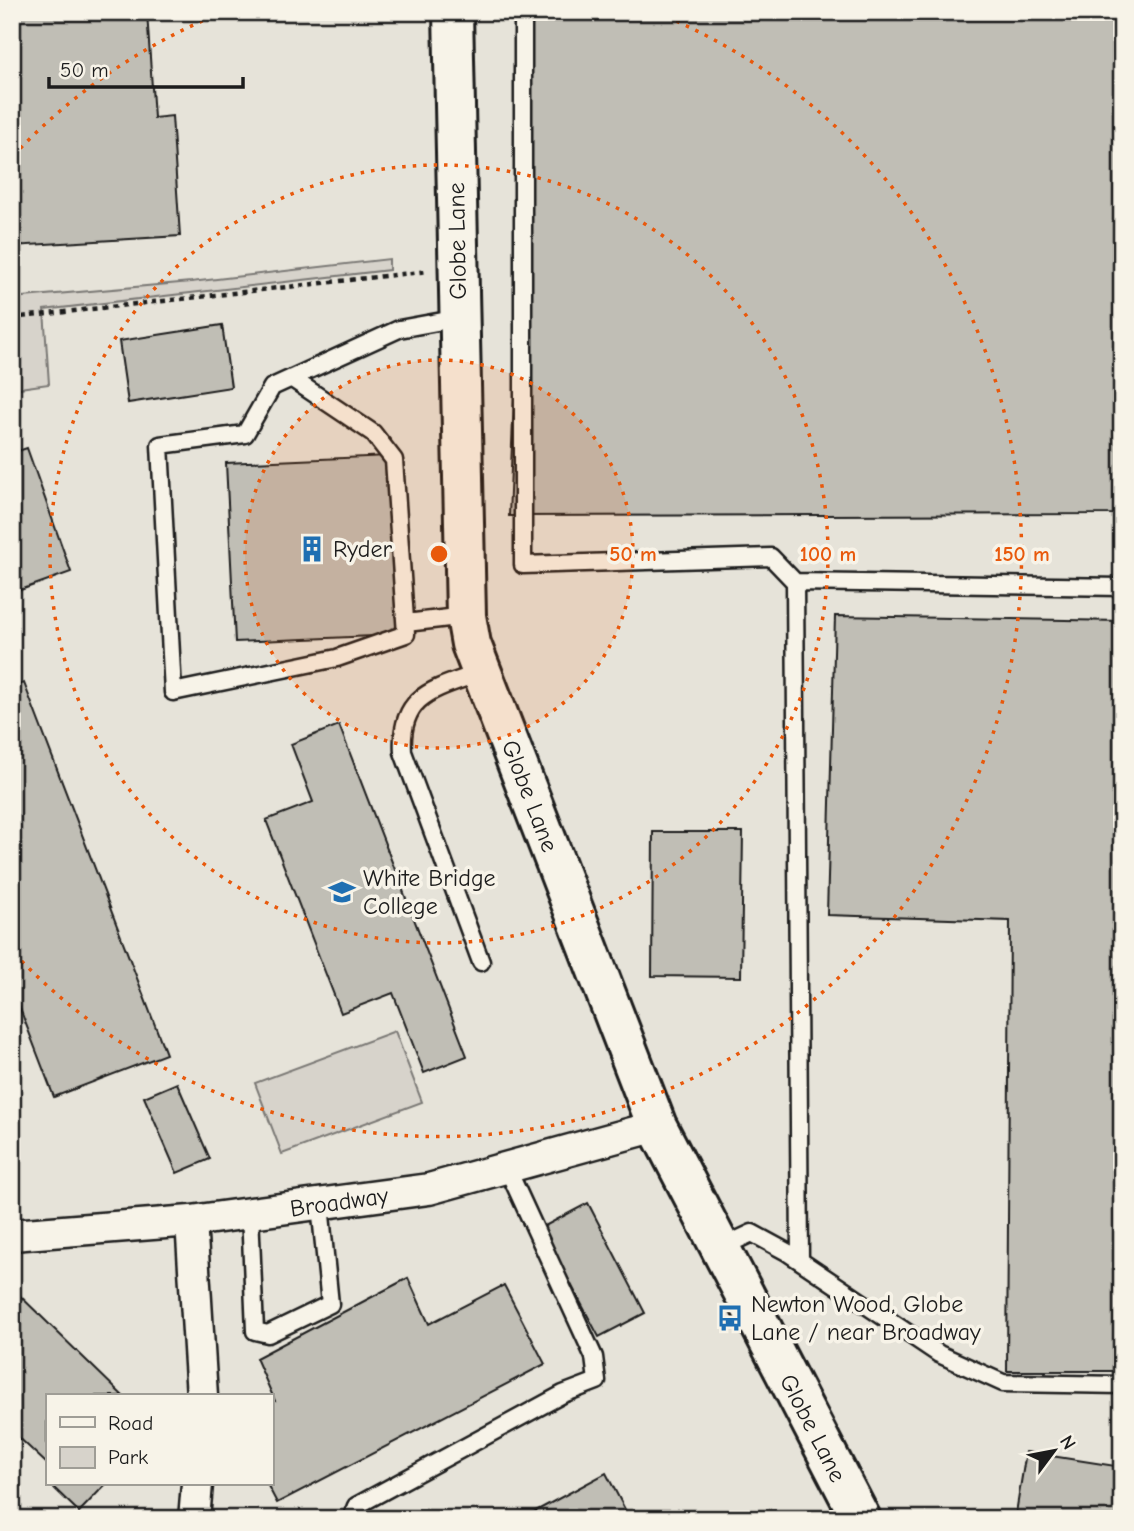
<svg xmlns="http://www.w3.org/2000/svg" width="1134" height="1531" font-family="'Comic Neue',sans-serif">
<rect width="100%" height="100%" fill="#f7f3e8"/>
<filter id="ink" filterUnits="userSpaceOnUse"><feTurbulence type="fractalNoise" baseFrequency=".0143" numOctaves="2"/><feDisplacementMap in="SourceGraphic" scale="14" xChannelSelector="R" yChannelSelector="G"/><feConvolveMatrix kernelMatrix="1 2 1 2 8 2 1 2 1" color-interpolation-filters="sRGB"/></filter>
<g filter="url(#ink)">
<path fill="#e6e3d9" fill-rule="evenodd" d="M 12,12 L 1122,12 L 1122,1519 L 12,1519 ZM 47,1396 L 271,1396 L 271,1484 L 47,1484 Z"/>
<path fill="#d7d3cb" stroke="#7a7874" stroke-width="2" d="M 389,259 L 389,270 L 44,310 L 49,384 L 12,389 L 12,298 L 191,282 Z
M 395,1031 L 422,1102 L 282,1154 L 255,1083 Z"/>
<path fill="#c0beb5" stroke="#1c1c1c" stroke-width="2" d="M 12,12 L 147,12 L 154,118 L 172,116 L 180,236 L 12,246 Z
M 530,12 L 1122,12 L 1122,514 L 509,516 Z
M 222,325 L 231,387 L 128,403 L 119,341 Z
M 27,448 L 71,572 L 12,593 L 12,453 Z
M 389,456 L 397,635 L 235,642 L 226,463 Z
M 835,616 L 1122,621 L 1122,1371 L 1007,1371 L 1010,921 L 827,915 Z
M 24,683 L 166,1054 L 54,1097 L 12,988 L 12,687 Z
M 339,725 L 467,1056 L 424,1073 L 393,993 L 341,1013 L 266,820 L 313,802 L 291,744 Z
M 653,832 L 743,832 L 741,977 L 652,976 Z
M 177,1083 L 210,1159 L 177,1173 L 144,1097 Z
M 588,1203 L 645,1313 L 599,1337 L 541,1228 Z
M 408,1278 L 429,1324 L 504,1285 L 545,1364 L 277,1503 L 267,1484 L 271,1484 L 271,1403 L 275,1401 L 256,1358 Z
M 12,1288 L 123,1396 L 47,1396 L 47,1464 L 12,1431 Z
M 1026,1452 L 1122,1467 L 1122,1519 L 1015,1519 Z
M 606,1473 L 630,1519 L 521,1519 Z
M 54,1484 L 106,1484 L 79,1512 L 52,1486 Z"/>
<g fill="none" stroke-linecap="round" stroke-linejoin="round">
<g stroke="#1c1c1c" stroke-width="21">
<path id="lane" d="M 523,12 L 523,565 L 771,557 L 795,582
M 291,378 L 373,433 L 394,460 L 406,634 L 337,658 L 173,692 L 160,445 L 245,434 L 272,387 L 399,329 L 459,318
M 406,623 L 466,616
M 481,962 L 403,752 C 399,693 436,689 482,672
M 250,1213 L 255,1331 L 268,1334 L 330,1304 L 320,1205
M 720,1248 L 752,1233 L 787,1252 L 939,1354 L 1003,1383 L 1122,1385
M 800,1260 L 795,582 L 1122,587
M 351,1519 L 356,1506 L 563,1394 L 597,1381 L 594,1357 L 508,1170"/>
</g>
<g stroke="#1c1c1c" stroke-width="35">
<path id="street" d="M 191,1221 L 202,1396
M 12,1235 L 191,1221 L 429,1189 L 657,1126
M 194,1519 L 197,1484"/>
</g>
<g stroke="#1c1c1c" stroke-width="44">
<path id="secondary" d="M 453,12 L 466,616 L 471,644 L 657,1126 L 861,1519"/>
</g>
<path stroke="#1c1c1c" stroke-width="4.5" stroke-dasharray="5 5" stroke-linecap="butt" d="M 12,318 L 429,271"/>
<use href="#lane" stroke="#f7f3e8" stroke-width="16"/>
<use href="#street" stroke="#f7f3e8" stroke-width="30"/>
<use href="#secondary" stroke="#f7f3e8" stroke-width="38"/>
</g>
</g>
<circle cx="439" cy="554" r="194" fill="#e8590c" fill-opacity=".12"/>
<g fill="none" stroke="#e8590c" stroke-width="3.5" stroke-dasharray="3.5 7">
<circle cx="439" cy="554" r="194"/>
<circle cx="439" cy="554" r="389"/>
<path d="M13 156A583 583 0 0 1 221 13M657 13A583 583 0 1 1 13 952"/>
</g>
<defs>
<g id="building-bare" transform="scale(2.1)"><path d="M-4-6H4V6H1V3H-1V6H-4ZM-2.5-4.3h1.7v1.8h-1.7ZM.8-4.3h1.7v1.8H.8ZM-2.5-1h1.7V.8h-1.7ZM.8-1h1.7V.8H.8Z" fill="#1f6fb2" stroke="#f7f3e8" stroke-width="2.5" paint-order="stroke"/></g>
<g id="school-bare" transform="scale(2.1)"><path d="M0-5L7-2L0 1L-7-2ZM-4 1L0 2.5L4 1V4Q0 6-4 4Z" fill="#1f6fb2" stroke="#f7f3e8" stroke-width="2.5" paint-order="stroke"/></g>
<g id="bus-bare" transform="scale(2.1)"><path d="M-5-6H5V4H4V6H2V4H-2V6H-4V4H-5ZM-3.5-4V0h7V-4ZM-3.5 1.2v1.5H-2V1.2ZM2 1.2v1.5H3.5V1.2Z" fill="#1f6fb2" stroke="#f7f3e8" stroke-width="2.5" paint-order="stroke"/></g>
</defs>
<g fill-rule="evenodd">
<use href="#building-bare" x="312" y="549"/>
<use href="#school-bare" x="342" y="892"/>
<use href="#bus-bare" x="730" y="1318"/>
</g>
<g text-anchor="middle" stroke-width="7" stroke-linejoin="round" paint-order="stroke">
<g font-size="24" fill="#1c1c1c" stroke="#f7f3e8">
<text transform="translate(457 241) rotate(-91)" y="8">Globe Lane</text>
<text transform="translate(530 796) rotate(69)" y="8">Globe Lane</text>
<text transform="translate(339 1202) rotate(-8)" y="8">Broadway</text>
<text transform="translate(813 1428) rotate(63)" y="8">Globe Lane</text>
</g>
<g font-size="24" fill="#1c1c1c" stroke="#f7f3e8" text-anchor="start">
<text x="333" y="557">Ryder</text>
<text x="363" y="886">White Bridge<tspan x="363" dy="28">College</tspan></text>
<text x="751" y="1312">Newton Wood, Globe<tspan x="751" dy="28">Lane / near Broadway</tspan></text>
</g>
</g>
<circle cx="439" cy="554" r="10" fill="#e8590c" stroke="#f7f3e8" stroke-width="3.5"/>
<g font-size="21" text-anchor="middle" font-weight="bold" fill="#e8590c" stroke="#f7f3e8" stroke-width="7" stroke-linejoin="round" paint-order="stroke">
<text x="633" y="561">50 m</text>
<text x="828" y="561">100 m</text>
<text x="1022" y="561">150 m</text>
</g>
<rect width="1134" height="1531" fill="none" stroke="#f7f3e8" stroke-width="42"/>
<rect x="21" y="21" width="1092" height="1489" fill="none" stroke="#1c1c1c" stroke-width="2.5" filter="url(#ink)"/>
<rect x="46" y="1394" width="228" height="91" fill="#f7f3e8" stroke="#9f9d96" stroke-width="2"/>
<rect x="60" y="1417" width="35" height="10" fill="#f7f3e8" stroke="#9f9d96" stroke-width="2"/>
<text x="108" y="1430" font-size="21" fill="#1c1c1c">Road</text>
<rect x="60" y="1447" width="35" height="21" fill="#d7d3cb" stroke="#9f9d96" stroke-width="2"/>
<text x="108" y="1464" font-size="21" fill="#1c1c1c">Park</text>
<g transform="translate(1054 1451) rotate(58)" stroke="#f7f3e8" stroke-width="5" paint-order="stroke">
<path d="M0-5L12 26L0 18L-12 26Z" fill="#1c1c1c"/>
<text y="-10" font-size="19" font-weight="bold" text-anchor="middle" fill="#1c1c1c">N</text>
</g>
<path d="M49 77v10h194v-10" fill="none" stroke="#1c1c1c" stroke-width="3.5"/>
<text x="60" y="77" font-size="21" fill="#1c1c1c" stroke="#f7f3e8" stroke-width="5" paint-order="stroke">50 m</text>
</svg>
